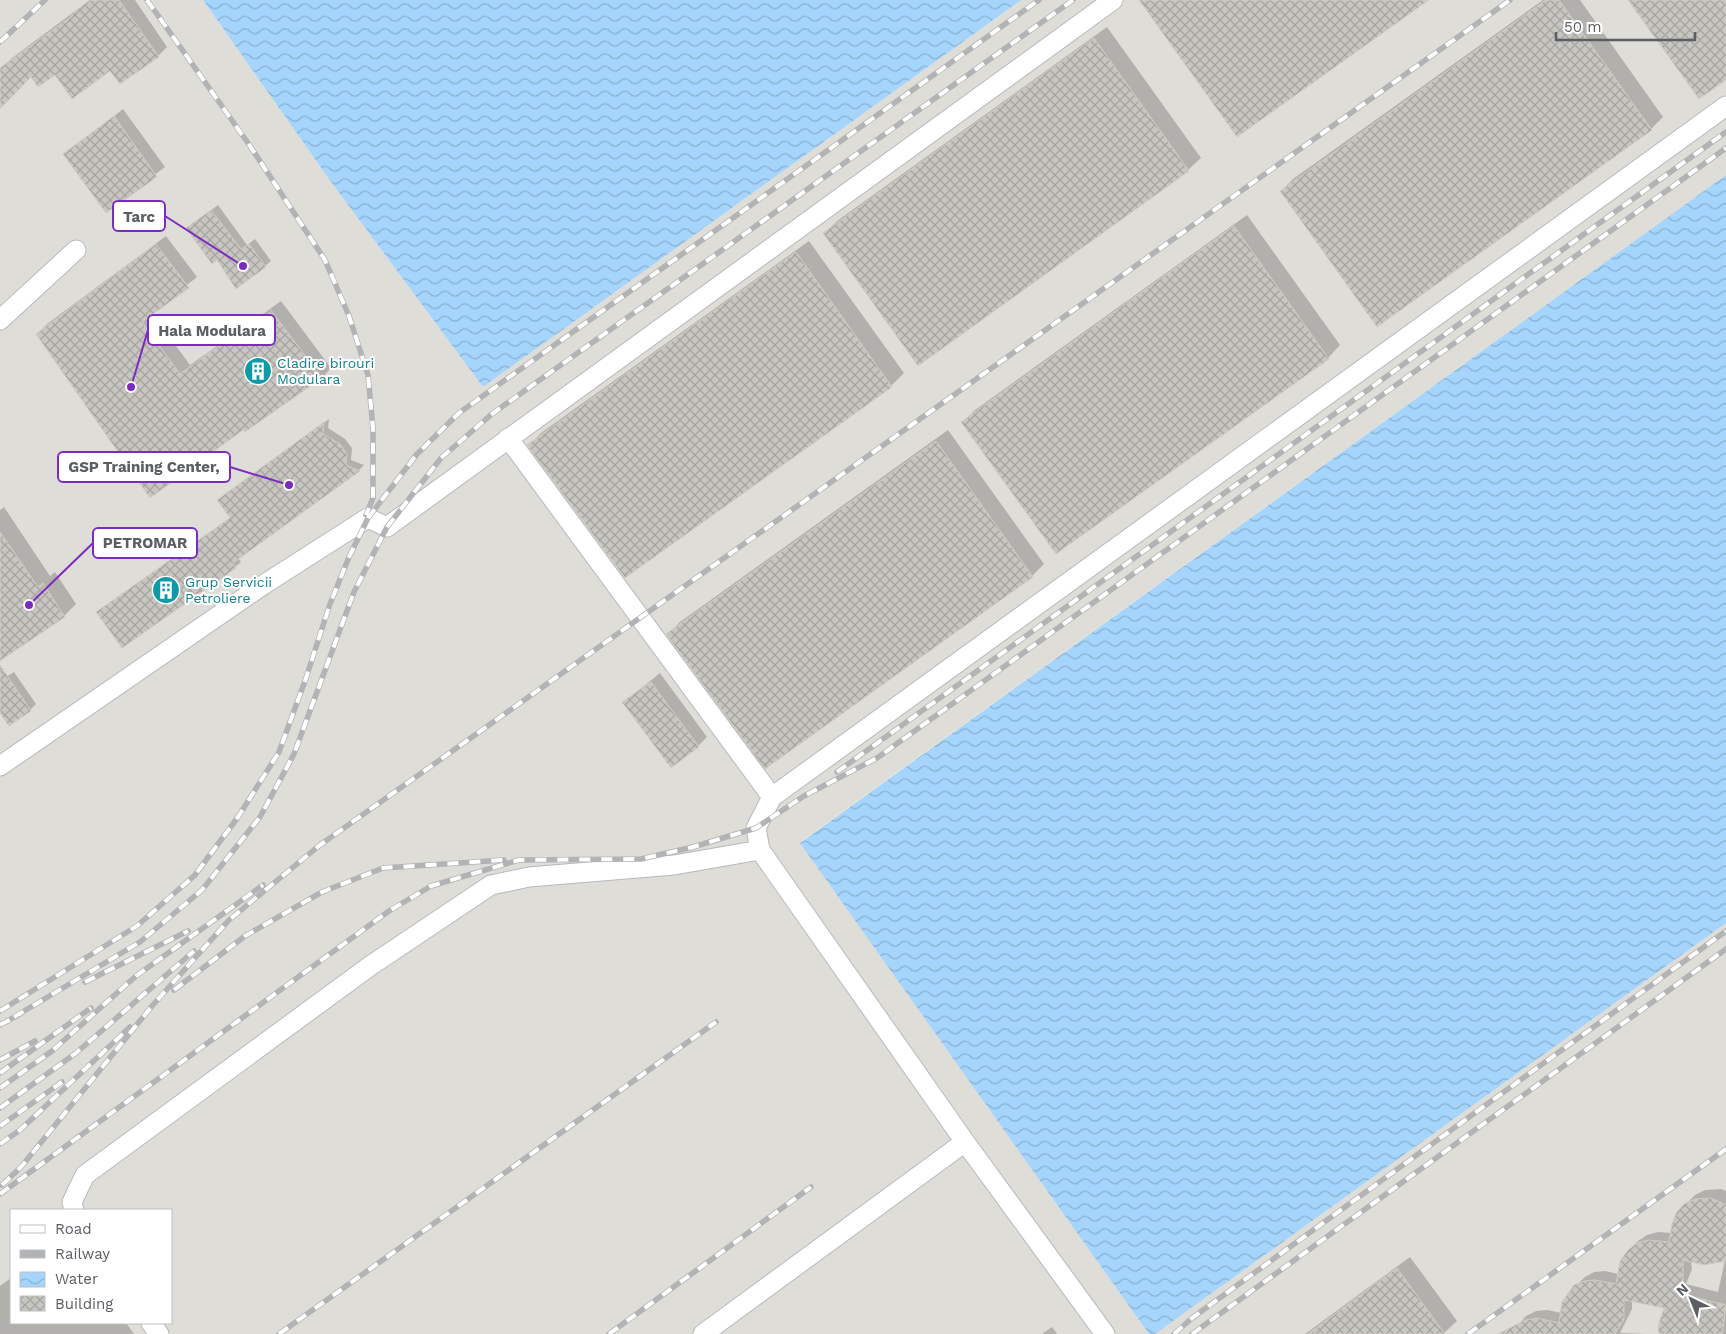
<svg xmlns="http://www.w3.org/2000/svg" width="1726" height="1334" font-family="'Work Sans',sans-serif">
<defs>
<pattern id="water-waves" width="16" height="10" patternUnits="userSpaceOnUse" patternTransform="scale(1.25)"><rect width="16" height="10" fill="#a5d5fc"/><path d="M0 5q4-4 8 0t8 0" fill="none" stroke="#89b0d0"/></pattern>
<pattern id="building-cross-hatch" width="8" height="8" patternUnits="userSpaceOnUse" patternTransform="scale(1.25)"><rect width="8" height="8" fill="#c8c6c1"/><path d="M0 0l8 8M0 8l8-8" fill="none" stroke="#a5a4a0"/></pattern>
</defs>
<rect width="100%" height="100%" fill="#eeebe3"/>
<path fill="#dfddd8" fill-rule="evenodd" d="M 0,0 L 203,0 L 329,179 L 483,387 L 1021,0 L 1726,0 L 1726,175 L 800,842 L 1149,1334 L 0,1334 ZM 11,1210 L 171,1210 L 171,1323 L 11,1323 Z
M 1726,923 L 1726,1334 L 1155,1334 Z"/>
<path fill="url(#water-waves)" d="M 203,0 L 1021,0 L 483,387 L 329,179 Z
M 1726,175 L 1726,923 L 1155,1334 L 1149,1334 L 800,843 Z"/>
<path fill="#0003" fill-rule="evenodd" d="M 90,0 L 135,0 L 167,47 L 158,56 L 111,69 L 31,75 L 0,108 L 0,70 L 12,58 Z
M 1543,0 L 1580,0 L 1663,117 L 1651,129 L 1281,191 L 1293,179 Z
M 1107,27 L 1201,158 L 1188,170 L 825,233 L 837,221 Z
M 123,109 L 165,167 L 106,211 L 65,155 Z
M 218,205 L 247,245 L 255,239 L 271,261 L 265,266 L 217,259 L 188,228 Z
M 1247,215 L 1340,345 L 1328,358 L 963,422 L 975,410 Z
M 166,236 L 197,277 L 152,313 L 190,365 L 281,301 L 331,368 L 322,378 L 245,430 L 37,334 L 47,324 Z
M 809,241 L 904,373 L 891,386 L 625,576 L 529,445 L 541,433 Z
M 329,419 L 328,428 L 345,439 L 352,448 L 351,460 L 364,465 L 359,470 L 238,558 L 241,562 L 235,567 L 98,612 L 231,517 L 224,495 Z
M 948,430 L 1044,564 L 1032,576 L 668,634 L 680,622 Z
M 4,507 L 50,576 L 55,572 L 76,604 L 64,616 L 5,656 L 0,649 L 0,510 Z
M 14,672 L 36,704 L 30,710 L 0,710 L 0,681 Z
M 660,673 L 707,737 L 698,746 L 624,702 Z
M 1721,1189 L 1726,1191 L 1726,1334 L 1660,1334 L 1666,1307 L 1632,1301 L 1632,1309 L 1620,1333 L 1647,1334 L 1510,1334 L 1526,1316 L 1536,1311 L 1547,1310 L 1562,1313 L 1567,1294 L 1585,1277 L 1594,1272 L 1605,1271 L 1619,1274 L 1629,1251 L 1638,1241 L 1647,1235 L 1658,1232 L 1672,1233 L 1685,1205 L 1695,1195 L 1705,1190 ZM 1725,1260 L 1718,1292 L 1686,1284 L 1692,1269 L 1691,1261 Z
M 1410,1257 L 1457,1321 L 1443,1334 L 1305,1334 Z
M 11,1278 L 11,1323 L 126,1323 L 134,1334 L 0,1334 L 0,1286 Z
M 1052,1327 L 1057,1334 L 1042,1334 Z"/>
<path fill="url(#building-cross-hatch)" stroke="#d2cdc2" d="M 90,0 L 119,0 L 159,57 L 120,84 L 110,71 L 72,99 L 55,75 L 38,87 L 31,77 L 0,109 L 0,68 L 72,16 L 71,14 Z
M 1139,0 L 1429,0 L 1237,137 Z
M 1546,0 L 1559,0 L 1652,130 L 1377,327 L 1280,191 Z
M 1628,0 L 1726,0 L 1726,80 L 1699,99 Z
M 1094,38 L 1189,171 L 918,366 L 823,233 Z
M 114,116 L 157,177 L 106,213 L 63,154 Z
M 211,210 L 241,249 L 249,244 L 266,267 L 236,289 L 217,260 L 212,264 L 186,228 Z
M 1234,226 L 1329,359 L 1056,554 L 961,422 Z
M 156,244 L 189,288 L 142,322 L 180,374 L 270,309 L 322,378 L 245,432 L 243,430 L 150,498 L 36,334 Z
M 796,252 L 892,387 L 625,578 L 527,445 Z
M 324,422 L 323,434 L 340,444 L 347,454 L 346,465 L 360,471 L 233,563 L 236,568 L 122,648 L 96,612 L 230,518 L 217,500 Z
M 936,441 L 1033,577 L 765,769 L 666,634 Z
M 0,532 L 38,587 L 43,583 L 65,617 L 0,661 Z
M 0,665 L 31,711 L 9,726 L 0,713 Z
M 651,682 L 699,747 L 671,768 L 622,702 Z
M 1711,1198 L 1726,1205 L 1726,1261 L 1704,1265 L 1683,1260 L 1683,1279 L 1677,1293 L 1726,1305 L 1722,1334 L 1659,1334 L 1658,1326 L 1664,1308 L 1624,1300 L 1624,1319 L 1615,1334 L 1498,1334 L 1525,1320 L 1537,1318 L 1559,1323 L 1562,1302 L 1574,1285 L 1584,1281 L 1595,1280 L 1616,1284 L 1620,1261 L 1628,1250 L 1637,1243 L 1648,1240 L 1669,1242 L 1672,1224 L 1676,1213 L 1684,1204 L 1695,1199 Z
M 1397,1268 L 1445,1334 L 1308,1334 Z"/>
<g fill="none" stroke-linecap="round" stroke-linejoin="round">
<g stroke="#b6b9bd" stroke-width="21">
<path id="minor" d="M 0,320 L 76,250
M 508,438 L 772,797 L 756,828 L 760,850 L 965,1142 L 1105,1334
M 0,766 L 263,585 L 363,521 L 368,518 L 387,527 L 1113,0
M 772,797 L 1726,106
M 74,1210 L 72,1202 L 85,1175 L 370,966 L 491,885 L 529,877 L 674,865 L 760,850
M 151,1323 L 159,1334
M 703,1334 L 965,1142"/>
</g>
<use href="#minor" stroke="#fff" stroke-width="19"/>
<g stroke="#b2b3b4" stroke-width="5.5">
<path id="rail" d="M 147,0 L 248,143 L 325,260 L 349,316 L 368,375 L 373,428 L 373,498 L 366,515
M 0,42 L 45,0
M 837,772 L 1726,132
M 85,982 L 188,931
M 174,990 L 245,936 L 322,892 L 383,868 L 504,860
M 0,1011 L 137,926 L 195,875 L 238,817 L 279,752 L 305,681 L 330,604 L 349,557 L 368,518 L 417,454 L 459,413 L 1039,0
M 14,1017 L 140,942 L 202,890 L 260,817 L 294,754 L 354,592 L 387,527 L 441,458 L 492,414 L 1073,0
M 0,1025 L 20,1014
M 0,1060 L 35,1041
M 0,1073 L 91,1008
M 0,1088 L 52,1051 L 136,976 L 263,885
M 0,1108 L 76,1053 L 194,951
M 0,1126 L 62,1082
M 0,1144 L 20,1130 L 130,1027
M 2,1185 L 21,1167 L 152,1006 L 229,920 L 320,845 L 1510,0
M 0,1194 L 389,911 L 431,886 L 519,860 L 641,859 L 693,847 L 756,828 L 804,796 L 877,758 L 1726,148
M 279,1334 L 716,1022
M 609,1334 L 811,1187
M 1174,1334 L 1192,1318 L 1726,931
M 1192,1334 L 1726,949
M 1468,1334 L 1726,1149"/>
</g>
<use href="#rail" stroke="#fff" stroke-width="4" stroke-dasharray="11" stroke-linecap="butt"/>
</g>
<defs>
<g id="building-disc" transform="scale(1.4375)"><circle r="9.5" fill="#0f9aa8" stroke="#fff"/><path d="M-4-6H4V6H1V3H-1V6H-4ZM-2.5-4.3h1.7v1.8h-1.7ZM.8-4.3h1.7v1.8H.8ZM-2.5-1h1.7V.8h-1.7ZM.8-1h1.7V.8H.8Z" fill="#fff"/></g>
</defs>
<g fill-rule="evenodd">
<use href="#building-disc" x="258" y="371"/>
<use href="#building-disc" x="166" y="590"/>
</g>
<g text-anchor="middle" stroke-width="4" stroke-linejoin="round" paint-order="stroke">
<g font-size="14" fill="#0d838f" stroke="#fff" text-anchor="start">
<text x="277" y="368">Cladire birouri<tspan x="277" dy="16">Modulara</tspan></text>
<text x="185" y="587">Grup Servicii<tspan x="185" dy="16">Petroliere</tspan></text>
</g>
</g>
<path fill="none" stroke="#7b2cbf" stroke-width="2" d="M243 266L165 216M131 387L148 330M289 485L230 467M29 605L93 543"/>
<g fill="#7b2cbf" stroke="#fff" stroke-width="2">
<circle cx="243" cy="266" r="5"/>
<circle cx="131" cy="387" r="5"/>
<circle cx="289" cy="485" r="5"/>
<circle cx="29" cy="605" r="5"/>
</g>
<g fill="#fff" stroke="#7b2cbf" stroke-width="2">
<rect x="113" y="201" width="52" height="30" rx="5"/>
<rect x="148" y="315" width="127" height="30" rx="5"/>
<rect x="58" y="452" width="172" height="30" rx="5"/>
<rect x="93" y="528" width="104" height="30" rx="5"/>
</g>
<g font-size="15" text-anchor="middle" font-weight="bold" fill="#5b5f64">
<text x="139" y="222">Tarc</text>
<text x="212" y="336">Hala Modulara</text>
<text x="144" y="472">GSP Training Center,</text>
<text x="145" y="548">PETROMAR</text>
</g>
<rect x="10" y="1209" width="162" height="115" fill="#ffffff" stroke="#bdbfc1"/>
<rect x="20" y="1225" width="25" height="8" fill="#ffffff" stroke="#bdbfc1"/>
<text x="55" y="1234" font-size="15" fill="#5b5f64">Road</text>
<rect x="20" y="1250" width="25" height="8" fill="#b2b3b4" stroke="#bdbfc1"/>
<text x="55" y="1259" font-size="15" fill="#5b5f64">Railway</text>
<rect x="20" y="1272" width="25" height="15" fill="url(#water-waves)" stroke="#bdbfc1"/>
<text x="55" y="1284" font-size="15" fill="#5b5f64">Water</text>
<rect x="20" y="1296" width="25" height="15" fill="url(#building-cross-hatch)" stroke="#bdbfc1"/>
<text x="55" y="1309" font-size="15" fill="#5b5f64">Building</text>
<g transform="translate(1691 1299) rotate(317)" stroke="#ffffff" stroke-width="4" paint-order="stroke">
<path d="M0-4L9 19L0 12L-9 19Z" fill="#5b5f64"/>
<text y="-8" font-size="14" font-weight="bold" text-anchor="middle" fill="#5b5f64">N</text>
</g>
<path d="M1556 32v8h139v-8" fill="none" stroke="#5b5f64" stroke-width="2.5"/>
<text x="1564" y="32" font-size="15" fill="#5b5f64" stroke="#ffffff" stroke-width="4" paint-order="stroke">50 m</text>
</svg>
